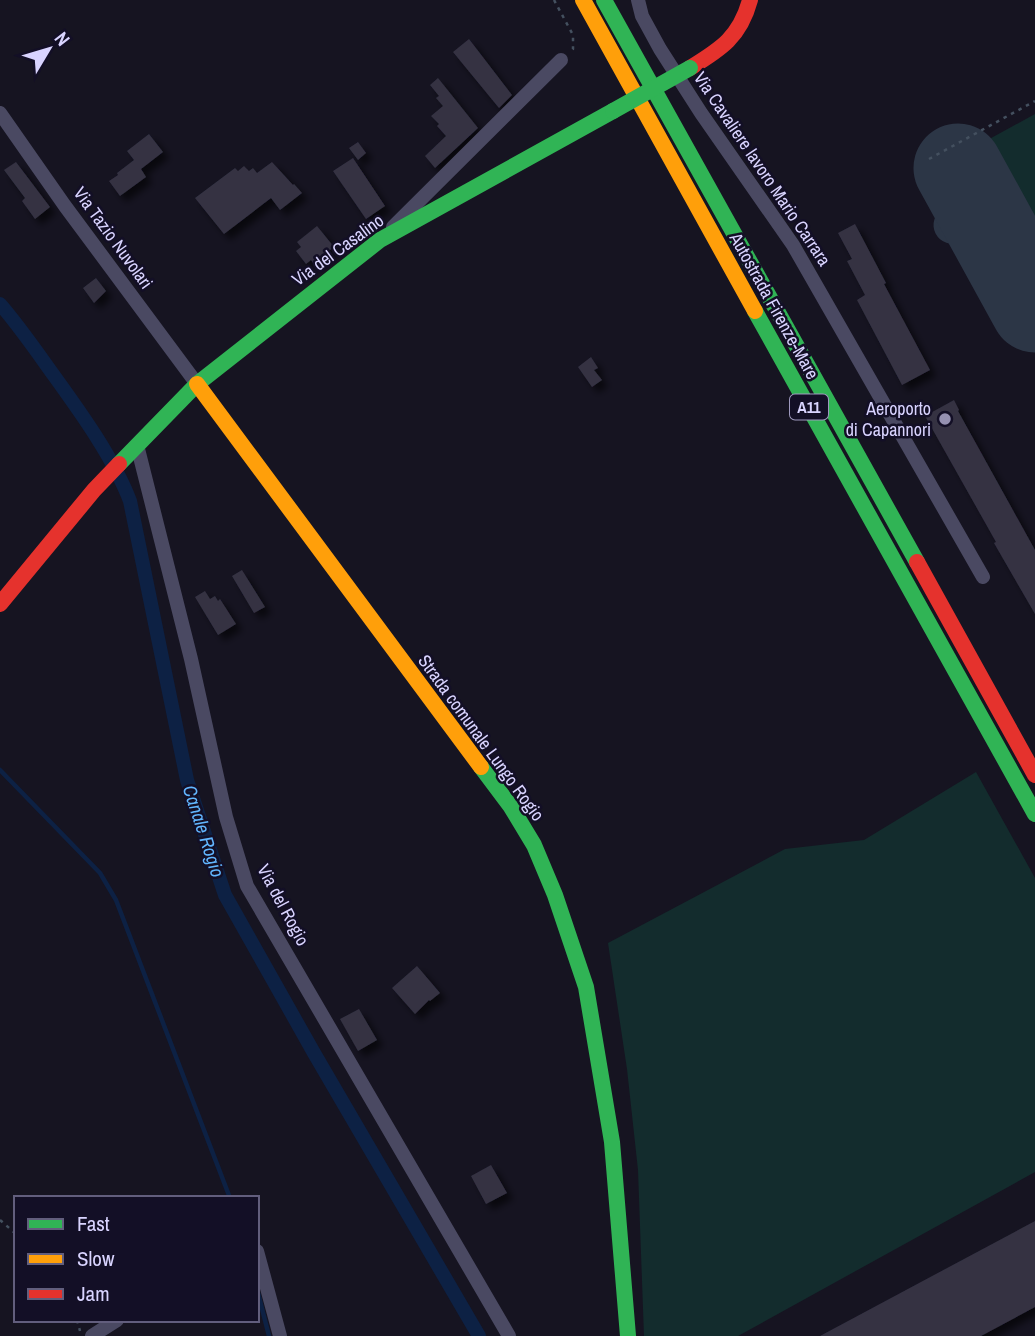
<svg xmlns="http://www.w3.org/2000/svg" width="1035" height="1336" font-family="'Archivo Narrow',sans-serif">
<defs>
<filter id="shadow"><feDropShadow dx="6" dy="6" stdDeviation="3.5" flood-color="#0009"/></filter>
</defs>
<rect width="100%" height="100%" fill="#161421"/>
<path fill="#132c2d" d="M 1035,114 L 1035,259 L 973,148 Z
M 976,772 L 1035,878 L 1035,1172 L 738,1336 L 644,1336 L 638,1170 L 627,1069 L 608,943 L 785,849 L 864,840 Z"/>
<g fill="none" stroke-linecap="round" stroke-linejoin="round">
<path stroke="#0d2144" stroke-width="4.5" d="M 0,770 L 100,873 L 116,900 L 230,1198
M 257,1289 L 269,1336"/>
<path stroke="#0d2144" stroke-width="14" d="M 0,304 C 20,327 37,352 55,377 C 81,413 114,459 130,501 L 187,780 L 225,895 L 314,1053 L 479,1336"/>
<path stroke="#2c3646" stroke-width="37" d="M 952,225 L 981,210"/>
<path stroke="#2c3646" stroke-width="89" d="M 958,168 L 1035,308"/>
</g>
<path fill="#343243" filter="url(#shadow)" d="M 469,39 L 512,95 L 499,108 L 453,52 Z
M 438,78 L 478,128 L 435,168 L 425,156 L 446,136 L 437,126 L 439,124 L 431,116 L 443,106 L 436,98 L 439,96 L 430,85 Z
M 149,134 L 163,152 L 141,169 L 146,177 L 120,196 L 109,181 L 118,175 L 117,173 L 134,160 L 127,151 Z
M 358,142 L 366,153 L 358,160 L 349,148 Z
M 353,158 L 385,206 L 366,219 L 333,171 Z
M 16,162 L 50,207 L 35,219 L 22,201 L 25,198 L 4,170 Z
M 272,162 L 293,185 L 294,184 L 302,193 L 280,210 L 271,198 L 224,234 L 195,198 L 235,168 L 238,171 L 244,166 L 249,171 L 253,168 L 257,173 Z
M 855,224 L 886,283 L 884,284 L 930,370 L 902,385 L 857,300 L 865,295 L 847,261 L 852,259 L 838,233 Z
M 317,226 L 334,247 L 313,263 L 311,260 L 306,264 L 296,251 L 301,247 L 297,242 Z
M 96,278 L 106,291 L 94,303 L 83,288 Z
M 591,357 L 598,368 L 594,370 L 602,380 L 592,387 L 578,367 Z
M 954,400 L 959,410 L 958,411 L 1035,550 L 1035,614 L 994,543 L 996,542 L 925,416 Z
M 242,570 L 265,607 L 254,613 L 232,576 Z
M 205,591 L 210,599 L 215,596 L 218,601 L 220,599 L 236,624 L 218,635 L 195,597 Z
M 417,966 L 440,993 L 430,1001 L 429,1000 L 415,1014 L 392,988 Z
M 359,1009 L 377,1040 L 358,1051 L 340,1019 Z
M 491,1165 L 507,1193 L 486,1204 L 471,1176 Z
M 1035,1221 L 1035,1307 L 981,1336 L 820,1336 Z"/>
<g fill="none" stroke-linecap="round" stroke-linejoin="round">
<path stroke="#44505f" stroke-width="2.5" stroke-dasharray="3.5 5" stroke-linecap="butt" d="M 554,0 L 573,35 L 573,49 L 571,51
M 929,159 L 1035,101
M 0,1220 L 16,1234
M 77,1320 L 80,1331"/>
<path stroke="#4a4962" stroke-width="14" d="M 638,0 L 642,16 L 660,49 L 701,113 L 793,245 L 983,577
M 0,113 L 65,206 L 197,384
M 393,227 L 561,60
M 137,445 L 191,659 L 226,817 L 247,886 L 509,1336
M 257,1251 L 280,1336
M 92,1336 L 117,1320"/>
<path stroke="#30b455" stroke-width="16" d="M 604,0 L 917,562
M 755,311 L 1035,814
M 119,464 L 197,384 L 380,240 L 613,111
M 481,767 L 511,807 L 534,845 L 555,895 L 586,987 L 612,1142 L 628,1336"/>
<path stroke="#ff9f0a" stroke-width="16" d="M 583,0 L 755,311
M 197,384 L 481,767"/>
<path stroke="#e5322d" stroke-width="16" d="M 690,68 C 721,49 740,37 750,0
M 917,562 L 1035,775
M 0,604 L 94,490 L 119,464"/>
<path stroke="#30b455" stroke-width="16" d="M 613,111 L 690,68"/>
</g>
<circle fill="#9591b1" stroke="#130f26" stroke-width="2.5" cx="945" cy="419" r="7"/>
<g text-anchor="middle" stroke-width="5" stroke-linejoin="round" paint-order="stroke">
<rect fill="#130f26" stroke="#9e99be" stroke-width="2" x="790" y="394.5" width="38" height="25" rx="5"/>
<g font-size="16" font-weight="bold" fill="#d9d4ff">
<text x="809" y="413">A11</text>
</g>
<g font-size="18" fill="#d9d4ff" stroke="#130f26">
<text transform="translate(762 169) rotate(56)" y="6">Via Cavaliere lavoro Mario Carrara</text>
<text transform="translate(113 238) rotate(54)" y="6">Via Tazio Nuvolari</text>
<text transform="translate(338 250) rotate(-36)" y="6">Via del Casalino</text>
<text transform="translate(774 306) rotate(61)" y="6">Autostrada Firenze-Mare</text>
<text transform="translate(481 738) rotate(54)" y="6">Strada comunale Lungo Rogio</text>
<text transform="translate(283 905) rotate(62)" y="6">Via del Rogio</text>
</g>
<g font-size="18" fill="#d9d4ff" stroke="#130f26" text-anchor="end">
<text x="931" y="415">Aeroporto<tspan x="931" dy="21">di Capannori</tspan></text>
</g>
<g font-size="19" font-style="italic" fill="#62b6ff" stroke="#130f26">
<text transform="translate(204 831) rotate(72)" y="7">Canale Rogio</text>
</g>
</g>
<rect x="14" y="1196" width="245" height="126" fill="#130f26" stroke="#625e7d" stroke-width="2"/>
<rect x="28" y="1219" width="35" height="10" fill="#30b455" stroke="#625e7d" stroke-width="2"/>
<text x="77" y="1231" font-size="21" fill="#d9d4ff">Fast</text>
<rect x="28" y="1254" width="35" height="10" fill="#ff9f0a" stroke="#625e7d" stroke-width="2"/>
<text x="77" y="1266" font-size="21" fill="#d9d4ff">Slow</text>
<rect x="28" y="1289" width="35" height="10" fill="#e5322d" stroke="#625e7d" stroke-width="2"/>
<text x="77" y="1301" font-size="21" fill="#d9d4ff">Jam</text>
<g transform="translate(49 49) rotate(52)" stroke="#130f26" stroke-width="5" paint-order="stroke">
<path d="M0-5L12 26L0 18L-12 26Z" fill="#d9d4ff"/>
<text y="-10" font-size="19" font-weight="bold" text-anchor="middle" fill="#d9d4ff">N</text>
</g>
</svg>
